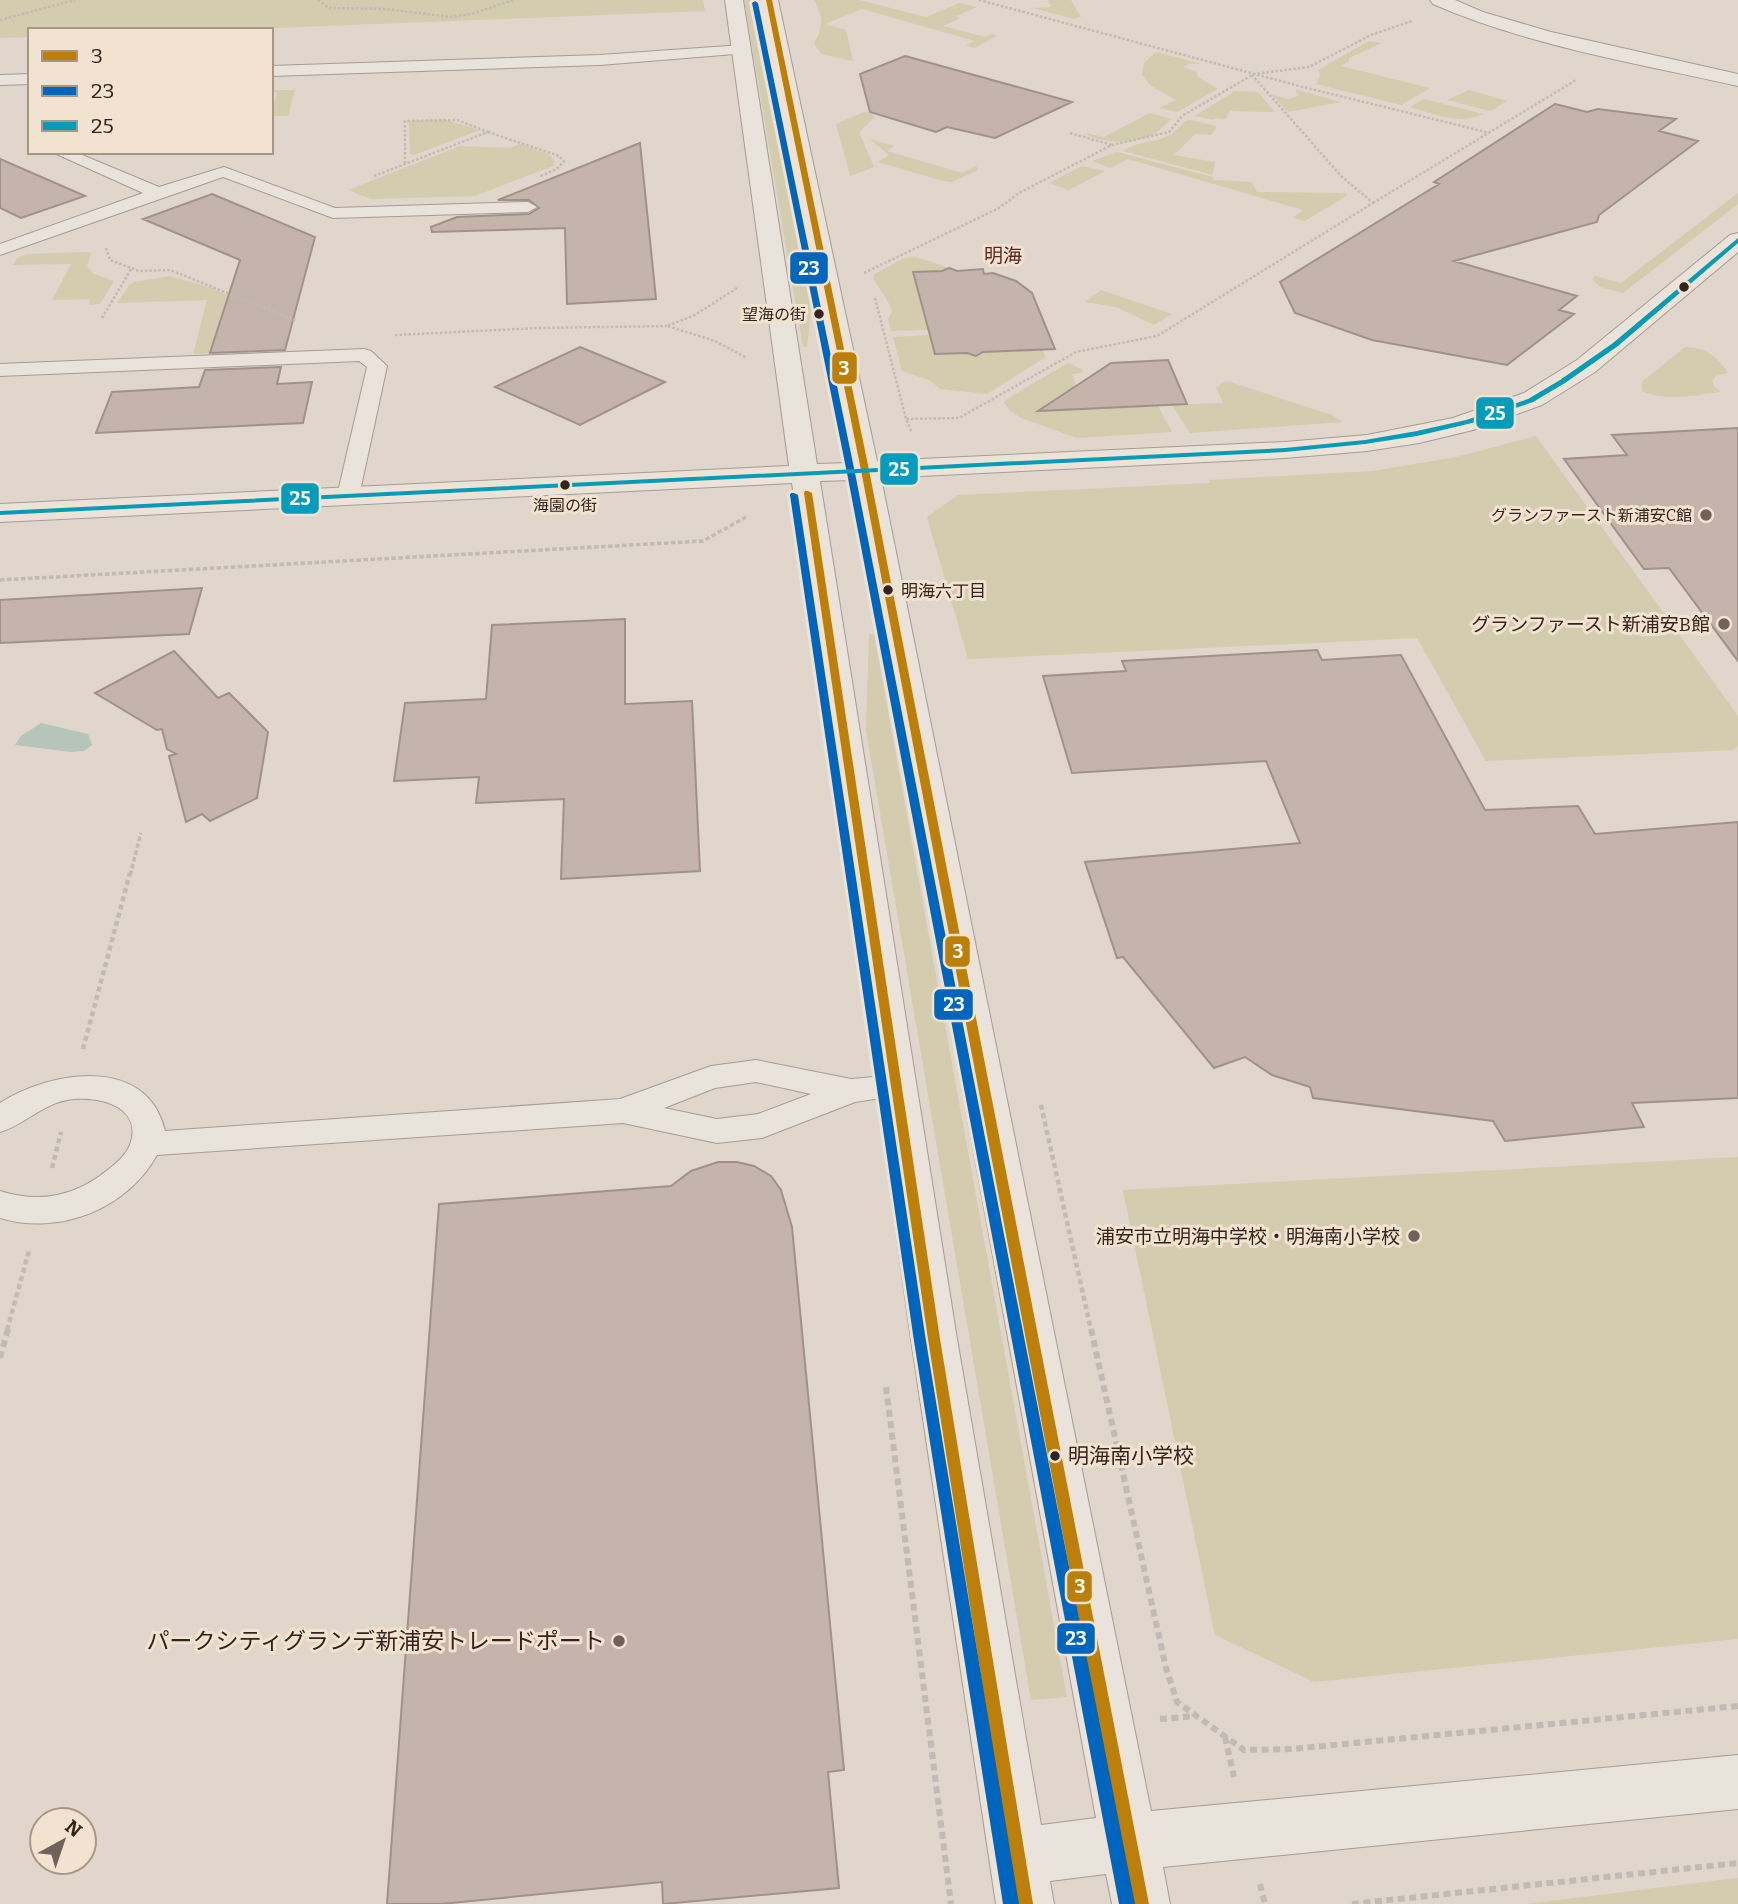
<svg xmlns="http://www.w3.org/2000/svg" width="1738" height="1904" font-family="Bitter,'Noto Sans JP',serif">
<rect width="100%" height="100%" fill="#e1d6cb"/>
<path fill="#d3ccae" d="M 0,0 L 703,0 L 705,11 L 220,30 L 30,30 L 30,37 L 0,38 Z
M 744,0 L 759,0 L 813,292 L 807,347 L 803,347 Z
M 814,0 L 859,0 L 926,17 L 960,3 L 977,7 L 956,16 L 960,18 L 943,26 L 985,37 L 992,34 L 997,36 L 974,48 L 966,45 L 975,41 L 862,9 L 825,24 L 846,30 L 853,61 L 822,54 L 814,44 C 823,27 824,17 814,0 Z
M 1048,0 L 1071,0 L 1081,17 L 1074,19 L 1033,8 L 1051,7 Z
M 1369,41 L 1382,43 L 1349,58 L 1349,61 L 1341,66 L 1430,88 L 1401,105 L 1316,84 L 1320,76 L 1318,70 Z
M 1156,52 L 1201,64 L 1188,64 L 1183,67 L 1197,72 L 1198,77 L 1218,89 L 1177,112 L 1160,108 L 1176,100 L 1151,86 L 1142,75 L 1144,63 Z
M 271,90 L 295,90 L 288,116 L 271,116 L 277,93 Z
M 1298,90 L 1341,102 L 1288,112 L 1272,95 L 1289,99 L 1299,95 L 1295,91 Z
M 1469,90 L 1507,101 L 1490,111 L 1447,100 Z
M 1235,91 L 1258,92 L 1275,112 L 1230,111 L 1226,119 L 1216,118 L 1214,120 L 1195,116 Z
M 1424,99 L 1483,114 C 1461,126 1433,113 1410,107 Z
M 864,112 L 870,112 L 875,117 L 859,132 L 874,167 L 850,176 L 836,124 Z
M 1150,113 L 1171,119 C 1166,124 1160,130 1154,134 C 1137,143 1101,145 1085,133 L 1104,137 Z
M 415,120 L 446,120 L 480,130 L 414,155 L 410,154 L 409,122 Z
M 1190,120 L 1217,126 L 1211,135 L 1195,134 L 1174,155 L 1215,162 L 1213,175 L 1123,151 C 1145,136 1162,149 1185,121 Z
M 870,139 L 894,146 L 887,151 L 962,173 L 976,166 L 978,170 L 952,182 L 943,181 L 878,162 L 889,155 Z
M 520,144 L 550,155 L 555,161 L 553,166 L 475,196 L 371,199 L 348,190 L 460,146 L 510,148 Z
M 1117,152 L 1213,177 L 1213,180 L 1252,182 L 1257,192 L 1344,193 L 1348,195 L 1305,221 L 1293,218 L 1303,210 L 1128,159 L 1110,168 L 1092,161 Z
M 1082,166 L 1105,171 L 1069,190 L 1049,183 Z
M 1738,193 L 1738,204 L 1623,293 L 1600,287 L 1592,279 L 1595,276 L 1621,283 Z
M 87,252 L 91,253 L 87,267 L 94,274 L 114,281 L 100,304 L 89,305 L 90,299 L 52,300 L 71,264 L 13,265 L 17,258 L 27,254 Z
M 916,257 L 949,268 L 943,271 L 913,273 L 928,330 L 891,331 L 888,320 L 892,311 C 888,297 874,285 873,275 L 904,258 Z
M 170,276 L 212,288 L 292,325 L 255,327 L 215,338 L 212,353 L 193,354 L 207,300 L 117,303 L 130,284 L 134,282 Z
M 1101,290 L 1172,314 L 1154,325 L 1116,307 L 1085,302 Z
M 930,335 L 935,354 L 967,353 L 976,356 L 983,352 L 1009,351 L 1034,337 L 1046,357 L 987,394 L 940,389 L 931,381 L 902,371 L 893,337 Z
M 1685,347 C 1707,348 1716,355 1728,373 L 1717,375 L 1712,380 L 1714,386 L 1721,392 C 1696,395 1666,402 1642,391 L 1642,382 Z
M 1068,363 L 1081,369 L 1083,373 L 1072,374 L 1076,386 L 1070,390 L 1079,393 L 1086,409 L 1158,406 L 1172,432 L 1077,438 L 1021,418 L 1009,410 L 1004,402 L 1010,397 Z
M 1227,381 L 1332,415 L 1343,422 L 1190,433 L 1172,405 L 1223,403 L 1216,387 Z
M 1536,436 L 1738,716 L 1738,746 L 1734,750 L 1486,761 L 1417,638 L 968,659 L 927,517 L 958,495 L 1210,483 L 1209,480 L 1372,471 L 1456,457 Z
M 869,634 L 874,634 L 1067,1697 L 1031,1700 L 866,730 Z
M 1738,1157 L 1738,1639 L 1314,1682 L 1215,1635 L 1123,1190 Z
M 1738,1878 L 1738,1904 L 1525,1904 Z"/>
<path fill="#b6c4b9" d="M 41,723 L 88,734 L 92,745 L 84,751 L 71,752 L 15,745 L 21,736 Z"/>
<path fill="#c4b4ac" stroke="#a0928b" stroke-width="2" d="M 905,56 L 1072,102 L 995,138 L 947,127 L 936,132 L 870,112 L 860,74 Z
M 1555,104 L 1587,112 L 1598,109 L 1676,119 L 1659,131 L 1698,141 L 1599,215 L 1597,222 L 1454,261 L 1577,296 L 1559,310 L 1574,314 L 1507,365 L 1372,340 L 1295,313 L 1280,282 L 1439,184 L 1434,182 Z
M 640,143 L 656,299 L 567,304 L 565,228 L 432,232 L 431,227 L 457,217 L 529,214 L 539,208 L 529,200 L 498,200 Z
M 0,159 L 85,196 L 21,218 L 0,208 Z
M 212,194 L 315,237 L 285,350 L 210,353 L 240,260 L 143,219 Z
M 949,268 L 957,271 L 983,269 L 984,274 L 993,273 L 1016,281 L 1032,293 L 1055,349 L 983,352 L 976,356 L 967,353 L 935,354 L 913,272 L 942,271 Z
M 580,347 L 665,382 L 580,425 L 495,387 Z
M 1168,360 L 1187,404 L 1038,411 L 1111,363 Z
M 281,367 L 277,384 L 312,382 L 303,423 L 96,433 L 112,392 L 199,387 L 205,370 Z
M 1738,428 L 1738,661 L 1669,568 L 1644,569 L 1564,459 L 1627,455 L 1612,435 Z
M 202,588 L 189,634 L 0,643 L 0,600 Z
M 625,619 L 625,704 L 692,701 L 700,871 L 561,879 L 564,799 L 476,803 L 479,777 L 394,781 L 405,703 L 486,699 L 492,625 Z
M 1317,650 L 1322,660 L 1401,655 L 1485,810 L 1578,806 L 1595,834 L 1738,822 L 1738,1098 L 1632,1103 L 1644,1127 L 1505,1141 L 1493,1121 L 1313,1098 L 1310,1087 L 1272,1075 L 1245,1057 L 1214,1068 L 1123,957 L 1117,958 L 1085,862 L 1300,843 L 1266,761 L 1072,773 L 1043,676 L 1126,671 L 1122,661 Z
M 174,651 L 218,698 L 229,693 L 268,732 L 257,798 L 210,821 L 202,814 L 186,822 L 169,756 L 176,754 L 167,749 L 162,729 L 157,730 L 95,693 Z
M 718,1162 L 737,1162 L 754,1166 L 771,1176 L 781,1190 L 792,1227 L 844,1770 L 828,1772 L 839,1888 L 663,1904 L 662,1882 L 441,1904 L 387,1904 L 439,1204 L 671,1186 L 691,1171 Z"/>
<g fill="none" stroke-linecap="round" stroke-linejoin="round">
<g stroke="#a69c95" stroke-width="2">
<path id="service" d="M 742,45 L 750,50 L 747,53 L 600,65 L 271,76 L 271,66 L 600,55 Z
M 30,74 L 30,84 L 0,85 L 0,75 Z
M 52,152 L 75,152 L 159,187 L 224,167 L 335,208 L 528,202 L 537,207 L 528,212 L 333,218 L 223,177 L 0,255 L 0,244 L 143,193 Z
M 364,349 L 371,351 L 387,366 L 359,496 L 356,501 L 340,501 L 337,496 L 367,367 L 359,361 L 0,376 L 0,364 Z
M 756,1060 L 851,1079 L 897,1075 L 908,1078 L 913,1086 L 908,1094 L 855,1102 L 762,1138 L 717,1143 L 623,1123 L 157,1155 C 127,1209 59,1236 0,1218 L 0,1191 C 41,1204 76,1196 109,1169 C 117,1163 126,1154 130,1145 C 144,1105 96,1095 67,1100 C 41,1105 24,1125 0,1132 L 0,1103 C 50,1071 147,1054 165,1131 L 620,1099 L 711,1066 ZM 756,1082 L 811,1094 L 758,1114 L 717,1119 L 664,1108 L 715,1088 Z"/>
</g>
<g stroke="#a69c95" stroke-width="2">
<path id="tertiary" d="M 725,0 L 743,0 L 817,464 L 849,463 L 760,0 L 778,0 L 877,461 L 1285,442 L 1367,435 L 1453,418 L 1524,393 L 1577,360 L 1730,235 L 1738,233 L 1738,252 L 1595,372 L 1542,405 L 1473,430 L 1419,443 L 1367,451 L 1285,458 L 881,478 L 1151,1811 L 1738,1755 L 1738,1809 L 1163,1867 L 1170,1904 L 1112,1904 L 1106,1874 L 1050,1881 L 1054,1904 L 996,1904 L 911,1339 L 792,483 L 0,522 L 0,504 L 789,466 ZM 852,480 L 870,585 L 1096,1818 L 1041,1825 L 957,1339 L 820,481 Z
M 1430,0 L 1455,0 L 1483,12 L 1551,32 L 1738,74 L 1738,86 C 1636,63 1529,46 1433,4 Z"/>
</g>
<path stroke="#c2bab4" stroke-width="2.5" stroke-dasharray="2.5 2" stroke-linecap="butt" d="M 318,0 L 329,8 L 386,9 L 451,17 L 471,14 L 513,0
M 979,0 L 1303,87 L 1490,133
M 0,20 L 75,0
M 488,132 L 559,156 L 564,161 L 557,169 L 540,176
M 1070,133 L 1112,145
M 374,176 L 488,132 L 457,120 L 405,121 L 405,164
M 1373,203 L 1576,80
M 106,248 L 110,260 L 139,271 L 170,270 L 297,321
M 864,273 L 999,208 L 1019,193 L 1112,145 L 1169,132 L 1182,116 L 1254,74 L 1309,67 L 1371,35 L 1412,21
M 737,288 L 695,315 L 667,326 L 715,341 L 747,358
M 875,298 L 906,419
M 102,318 L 131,269
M 395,335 L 539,328 L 667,326
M 911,431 L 906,419 L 959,418 L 1076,352 L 1157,336 L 1373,203 L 1342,177 L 1252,75"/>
<path stroke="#c2bab4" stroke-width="3.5" stroke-dasharray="4.5 2.5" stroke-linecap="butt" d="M 0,580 L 703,541 L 748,516
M 130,875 L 141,833"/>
<path stroke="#c2bab4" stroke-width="4.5" stroke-dasharray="5 3.5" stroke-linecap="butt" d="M 83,1049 L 130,873
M 1041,1105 L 1091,1330
M 52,1168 L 61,1132
M 7,1330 L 29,1251"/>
<path stroke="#c2bab4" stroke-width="6" stroke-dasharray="7 4.5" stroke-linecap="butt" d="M 1091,1329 L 1166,1668 L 1177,1702 L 1244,1750 L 1292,1749 L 1738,1706
M 0,1358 L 8,1329
M 886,1387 L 951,1904
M 1160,1719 L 1196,1716
M 1225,1737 L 1234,1777
M 1260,1884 L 1265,1904
M 1352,1904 L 1738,1863"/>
<use href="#service" fill="#eae3dc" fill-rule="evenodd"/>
<use href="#tertiary" fill="#eae3dc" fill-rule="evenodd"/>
<g stroke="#f2e3d1" stroke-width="6">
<path id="bus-1" d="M 766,0 L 772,0 L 869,470 L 1149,1904 L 1133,1904 L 861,470 Z
M 805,491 L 808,491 L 812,493 L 940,1339 L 1033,1904 L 1017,1904 L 928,1339 L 804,493 Z"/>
</g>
<g stroke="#f2e3d1" stroke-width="6">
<path id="bus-2" d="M 755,1 L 758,3 L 855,473 L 1135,1904 L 1119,1904 L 847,473 L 752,3 Z
M 791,493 L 794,493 L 798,495 L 926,1341 L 1019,1904 L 1003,1904 L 914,1341 L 790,495 Z"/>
</g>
<g stroke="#f2e3d1" stroke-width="6">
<path id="bus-3" d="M 1738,238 L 1738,243 L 1618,346 L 1565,383 L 1533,402 L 1472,423 L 1417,436 L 1365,444 L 1285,452 L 0,515 L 0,511 L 1285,448 L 1365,440 L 1417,431 L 1466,420 L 1528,399 L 1560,380 L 1613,343 Z"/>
</g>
<use href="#bus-1" fill="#bc7f09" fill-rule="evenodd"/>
<use href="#bus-2" fill="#0065bd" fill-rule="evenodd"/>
<use href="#bus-3" fill="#059cbc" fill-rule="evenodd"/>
</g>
<g fill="#33241e" stroke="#f2e3d1" stroke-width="2.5">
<circle cx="1684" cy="287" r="6"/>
<circle cx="819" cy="314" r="6"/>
<circle cx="565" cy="485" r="6"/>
<circle cx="888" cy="590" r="6"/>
<circle cx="1055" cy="1456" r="6"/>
</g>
<g fill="#70625b" stroke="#f2e3d1" stroke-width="2.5">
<circle cx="1706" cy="515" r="7"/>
<circle cx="1724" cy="624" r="7"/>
<circle cx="1414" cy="1236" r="7"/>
<circle cx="619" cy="1641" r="7"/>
</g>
<g text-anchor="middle" stroke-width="6" stroke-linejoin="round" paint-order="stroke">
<g font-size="16" fill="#33241e" stroke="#f2e3d1" text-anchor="end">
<text x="806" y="320">望海の街</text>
<text x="565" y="511" text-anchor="middle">海園の街</text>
</g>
<g font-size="16" fill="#33241e" stroke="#f2e3d1" text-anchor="end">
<text x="1692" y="521">グランファースト新浦安C館</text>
</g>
<g font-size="17" fill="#33241e" stroke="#f2e3d1" text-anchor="start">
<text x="901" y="597">明海六丁目</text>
</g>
<g font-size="19" fill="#5c2321" stroke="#f2e3d1">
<text x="1003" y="262">明海</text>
</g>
<g font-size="19" fill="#33241e" stroke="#f2e3d1" text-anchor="end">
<text x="1710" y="631">グランファースト新浦安B館</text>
<text x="1400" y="1243">浦安市立明海中学校・明海南小学校</text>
</g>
<g font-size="21" fill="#33241e" stroke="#f2e3d1" text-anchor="start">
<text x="1068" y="1463">明海南小学校</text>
</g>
<g font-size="23" fill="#33241e" stroke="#f2e3d1" text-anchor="end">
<text x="605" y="1649">パークシティグランデ新浦安トレードポート</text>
</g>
</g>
<g stroke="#f2e3d1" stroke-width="2.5">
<rect x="789" y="251" width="40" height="34" rx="7" fill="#0065bd"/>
<rect x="831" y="351" width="27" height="34" rx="7" fill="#bc7f09"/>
<rect x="1475" y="396" width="40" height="34" rx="7" fill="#059cbc"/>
<rect x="879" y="452" width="40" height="34" rx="7" fill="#059cbc"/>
<rect x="280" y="482" width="40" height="33" rx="7" fill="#059cbc"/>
<rect x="944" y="935" width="27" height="33" rx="7" fill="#bc7f09"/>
<rect x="933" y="988" width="41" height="33" rx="7" fill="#0065bd"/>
<rect x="1066" y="1570" width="27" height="33" rx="7" fill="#bc7f09"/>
<rect x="1056" y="1622" width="40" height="33" rx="7" fill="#0065bd"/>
</g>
<g font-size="19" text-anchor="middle" font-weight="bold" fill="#fff">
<text x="809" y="275">23</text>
<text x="844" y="375">3</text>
<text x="1495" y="420">25</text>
<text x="899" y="476">25</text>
<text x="300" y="505">25</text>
<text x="958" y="958">3</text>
<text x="954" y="1011">23</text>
<text x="1080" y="1593">3</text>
<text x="1076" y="1645">23</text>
</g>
<rect x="28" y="28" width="245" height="126" fill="#f2e3d1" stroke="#a69789" stroke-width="2"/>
<rect x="42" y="51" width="35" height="10" fill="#bc7f09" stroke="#a69789" stroke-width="2"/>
<text x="91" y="63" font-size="21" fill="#33241e">3</text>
<rect x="42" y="86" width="35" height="10" fill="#0065bd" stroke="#a69789" stroke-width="2"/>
<text x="91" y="98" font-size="21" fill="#33241e">23</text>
<rect x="42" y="121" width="35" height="10" fill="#059cbc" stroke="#a69789" stroke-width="2"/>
<text x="91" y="133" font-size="21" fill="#33241e">25</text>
<g transform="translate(63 1841) rotate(40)"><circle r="33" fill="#f2e3d1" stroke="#a69789" stroke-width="2"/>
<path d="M0-5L12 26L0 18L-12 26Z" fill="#70625b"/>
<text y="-10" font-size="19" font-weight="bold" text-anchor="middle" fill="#33241e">N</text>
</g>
</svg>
